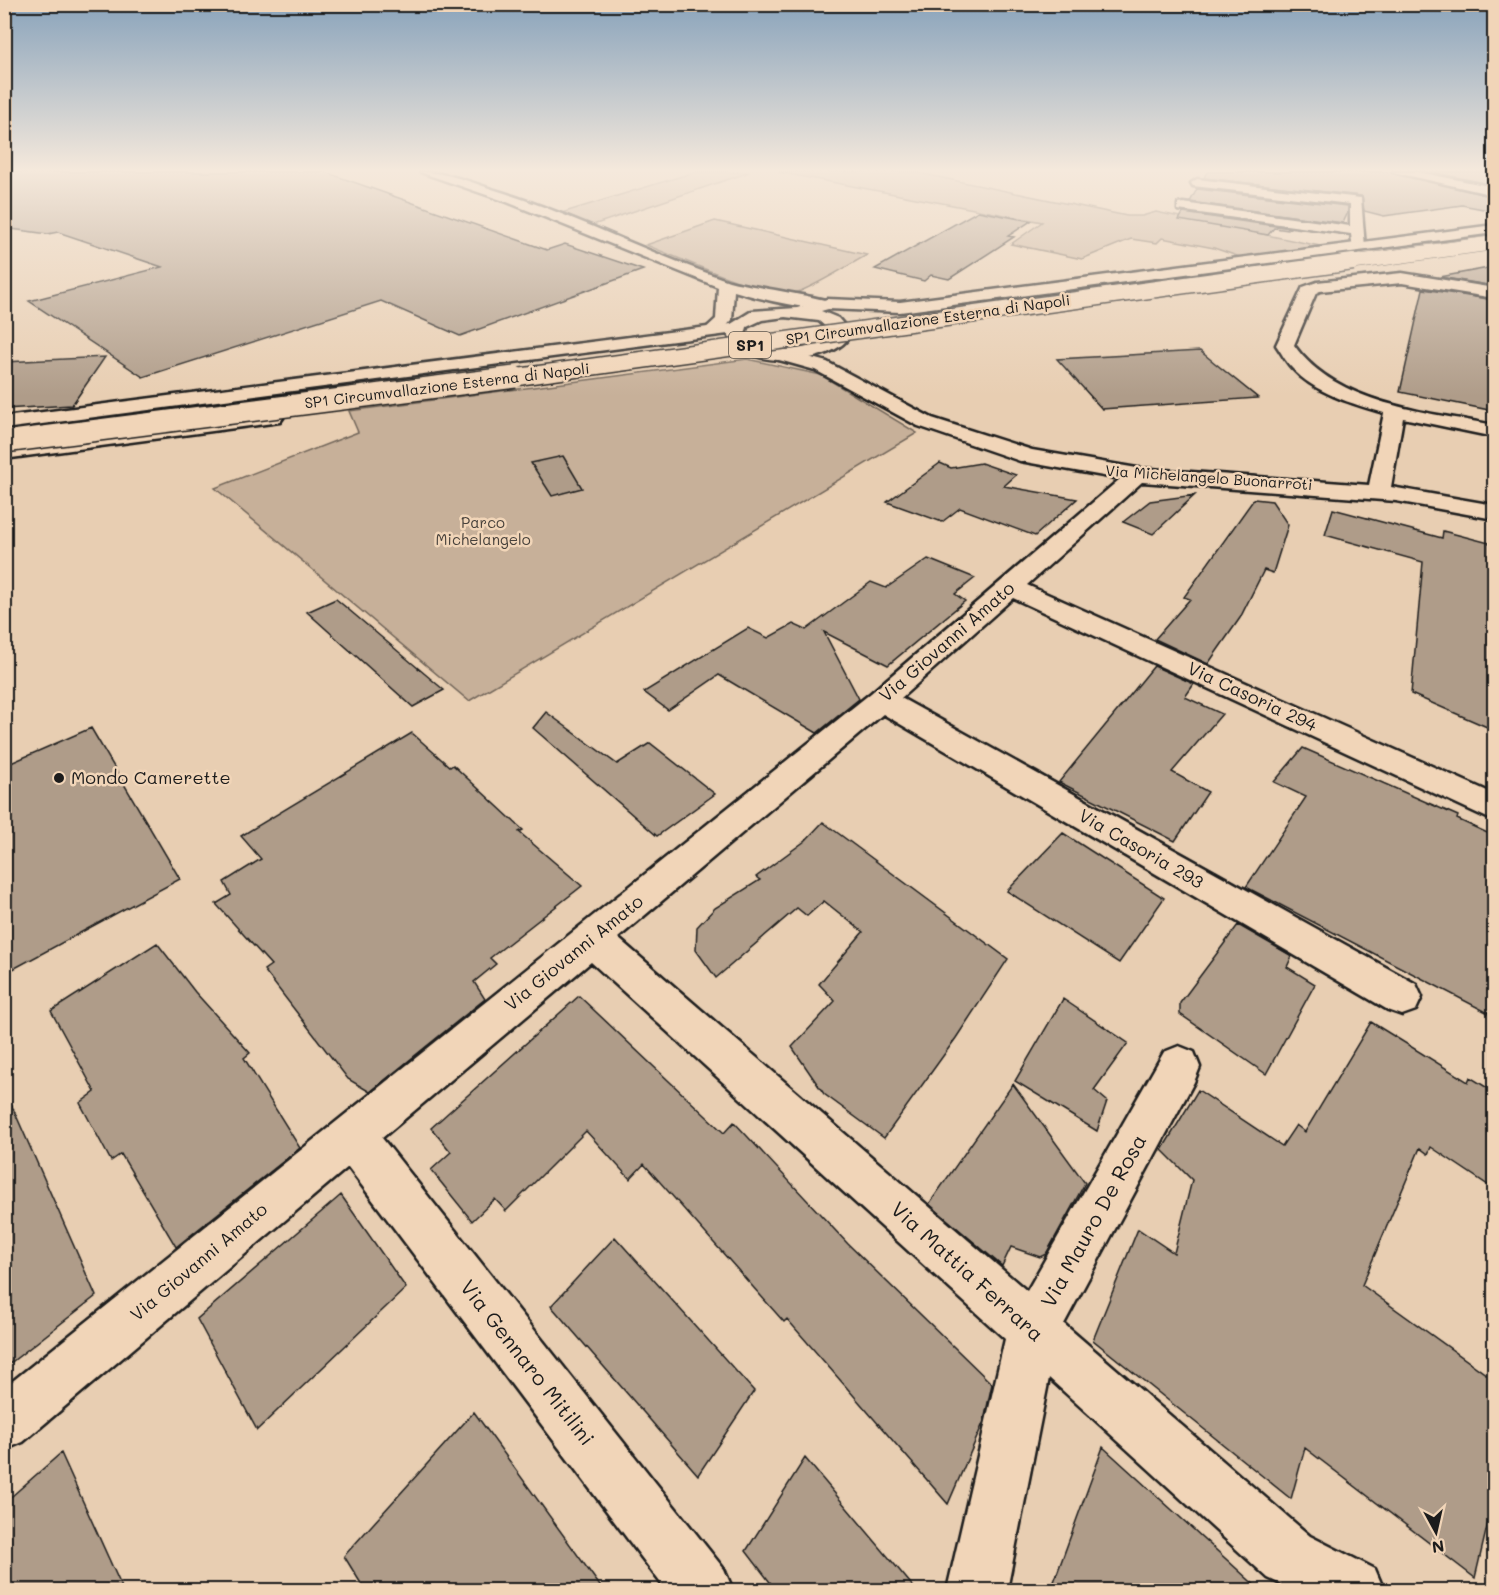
<svg xmlns="http://www.w3.org/2000/svg" width="1499" height="1595" font-family="Mali,sans-serif">
<rect width="100%" height="100%" fill="#e8ceb2"/>
<filter id="ink" filterUnits="userSpaceOnUse"><feTurbulence type="fractalNoise" baseFrequency=".0167" numOctaves="2"/><feDisplacementMap in="SourceGraphic" scale="12" xChannelSelector="R" yChannelSelector="G"/><feConvolveMatrix kernelMatrix="1 2 1 2 8 2 1 2 1" color-interpolation-filters="sRGB"/></filter>
<g filter="url(#ink)">
<path fill="#c7b099" stroke="#72665a" stroke-width="1.5" d="M 695,172 L 750,172 L 590,226 L 558,214 Z
M 778,172 L 914,172 L 1127,216 L 1142,216 L 1156,212 L 1320,246 L 1240,257 L 1214,248 L 1162,238 L 1157,243 L 1131,239 L 1082,259 L 1011,244 L 1042,222 Z
M 715,221 L 867,255 C 845,267 821,283 798,292 C 772,301 675,256 646,245 Z
M 747,359 L 821,375 L 917,433 L 469,701 L 215,488 L 358,432 L 349,411 Z"/>
<path fill="#af9c89" stroke="#1c1c1c" stroke-width="1.5" d="M 4,172 L 325,172 L 547,250 L 565,244 L 643,270 L 460,336 L 381,301 L 143,377 L 29,301 L 162,267 L 58,232 L 48,234 L 4,228 Z
M 1207,172 L 1391,172 L 1494,197 L 1494,211 L 1462,205 L 1384,216 L 1364,211 L 1361,196 L 1204,178 Z
M 1431,172 L 1494,172 L 1494,185 Z
M 1197,189 L 1348,206 L 1348,212 L 1343,223 L 1190,202 Z
M 978,211 L 1031,221 L 1008,236 L 1014,237 L 949,279 L 931,275 L 924,281 L 875,269 Z
M 1183,213 L 1290,228 L 1288,230 L 1274,228 L 1268,235 L 1179,220 Z
M 1494,267 L 1494,286 L 1440,277 Z
M 1423,289 L 1494,300 L 1494,411 L 1400,392 Z
M 1200,351 L 1258,398 L 1102,409 L 1057,359 Z
M 105,357 L 72,405 L 4,409 L 4,362 Z
M 563,456 L 582,488 L 552,496 L 531,463 Z
M 940,463 L 951,468 L 981,463 L 1016,475 L 1004,486 L 1077,499 L 1035,536 L 960,508 L 942,522 L 887,502 Z
M 1195,495 L 1153,534 L 1123,522 L 1150,501 Z
M 1254,499 L 1272,501 L 1288,525 L 1273,573 L 1264,570 L 1240,618 L 1208,664 L 1155,639 L 1190,599 L 1184,597 Z
M 1333,509 L 1442,538 L 1443,531 L 1493,544 L 1490,580 L 1494,577 L 1494,730 L 1411,694 L 1423,562 L 1325,535 Z
M 928,559 L 975,578 L 955,594 L 965,601 L 888,665 L 824,632 L 859,699 L 817,733 L 719,675 L 668,710 L 644,692 L 748,628 L 768,638 L 793,624 L 806,630 L 871,582 L 886,588 Z
M 336,599 L 444,690 L 413,707 L 307,612 Z
M 1154,666 L 1194,684 L 1185,697 L 1222,714 L 1172,772 L 1208,792 L 1175,841 L 1059,782 Z
M 546,712 L 617,764 L 650,743 L 715,794 L 657,836 L 533,728 Z
M 91,728 L 180,879 L 4,974 L 4,766 Z
M 412,733 L 450,767 L 453,765 L 523,830 L 519,832 L 582,886 L 490,958 L 496,964 L 474,982 L 485,999 L 370,1092 L 348,1079 L 264,970 L 271,965 L 216,904 L 231,895 L 224,882 L 261,859 L 241,836 Z
M 1303,748 L 1458,816 L 1457,819 L 1494,836 L 1494,1016 L 1246,887 L 1306,797 L 1274,782 Z
M 823,822 L 1008,959 L 956,1038 L 884,1138 L 824,1094 L 792,1047 L 835,1001 L 819,984 L 863,932 L 824,901 L 807,916 L 797,908 L 716,978 L 696,950 L 697,927 L 715,908 L 760,880 L 756,877 L 805,841 Z
M 1063,833 L 1164,898 L 1119,963 L 1007,891 Z
M 1238,925 L 1292,956 L 1287,967 L 1315,984 L 1266,1074 L 1180,1014 L 1180,1003 Z
M 157,943 L 195,992 L 250,1053 L 244,1058 L 300,1148 L 176,1247 L 121,1154 L 111,1161 L 80,1103 L 95,1092 L 51,1011 Z
M 579,996 L 724,1133 L 734,1122 L 848,1244 L 992,1384 L 984,1421 L 948,1504 L 787,1319 L 784,1322 L 644,1164 L 630,1179 L 586,1131 L 506,1211 L 495,1199 L 472,1221 L 431,1170 L 451,1152 L 431,1128 Z
M 1063,999 L 1128,1043 L 1094,1090 L 1107,1101 L 1097,1131 L 1015,1081 Z
M 1371,1022 L 1468,1082 L 1470,1077 L 1494,1092 L 1494,1189 L 1431,1147 L 1428,1154 L 1420,1148 L 1362,1285 L 1494,1380 L 1494,1497 L 1475,1578 L 1305,1448 L 1291,1499 L 1093,1340 L 1138,1229 L 1174,1253 L 1192,1180 L 1162,1150 L 1198,1090 L 1282,1146 L 1296,1125 L 1305,1132 Z
M 1013,1084 L 1085,1183 L 1046,1254 L 1040,1257 L 1011,1247 L 1002,1266 L 929,1204 Z
M 4,1088 L 96,1296 L 4,1368 Z
M 341,1195 L 406,1288 L 257,1430 L 197,1319 Z
M 615,1237 L 754,1391 L 698,1475 L 551,1306 Z
M 474,1412 L 603,1590 L 365,1590 L 344,1556 Z
M 1103,1447 L 1260,1590 L 1051,1590 Z
M 61,1453 L 123,1590 L 4,1590 L 4,1503 Z
M 805,1458 L 916,1590 L 776,1590 L 746,1551 Z"/>
<g fill="none" stroke-linecap="round" stroke-linejoin="round">
<g stroke="#1c1c1c" stroke-width="5">
<path id="minor" d="M 1393,172 L 1418,172 L 1494,187 L 1494,195 Z
M 1197,179 L 1361,198 L 1365,247 L 1358,251 L 1353,250 L 1351,234 L 1178,210 L 1178,204 L 1183,203 L 1350,226 L 1350,204 L 1193,186 L 1191,183 Z
M 1402,273 L 1494,288 L 1494,298 L 1402,283 L 1320,291 L 1316,293 L 1294,345 C 1336,405 1428,412 1494,425 L 1494,437 L 1403,418 L 1391,487 L 1494,505 L 1494,519 L 1396,501 L 1142,482 L 1027,585 L 1494,794 L 1494,821 L 1013,598 L 901,698 L 1416,984 L 1422,997 L 1416,1010 L 1402,1015 L 1388,1010 L 883,714 L 618,938 L 1027,1291 L 1164,1052 L 1179,1046 L 1194,1052 L 1200,1067 L 1194,1082 L 1064,1324 L 1310,1536 L 1375,1569 L 1384,1590 L 1293,1590 L 1268,1578 L 1049,1378 L 1007,1590 L 947,1590 L 1005,1339 L 591,962 L 382,1138 L 724,1569 L 733,1590 L 666,1590 L 348,1167 L 23,1442 L 4,1450 L 4,1388 L 871,693 L 1120,479 L 1020,461 L 918,426 L 815,370 L 772,358 L 769,354 L 772,350 L 778,349 L 827,362 L 932,418 L 1032,450 L 1137,468 L 1369,485 L 1384,413 C 1353,404 1314,393 1292,368 C 1286,362 1281,352 1276,345 L 1303,287 L 1317,282 Z"/>
</g>
<g stroke="#1c1c1c" stroke-width="5">
<path id="tertiary" d="M 420,172 C 447,172 470,182 495,190 C 575,215 650,254 729,281 C 746,286 831,298 835,304 C 825,317 751,296 734,291 L 732,320 L 718,335 L 706,335 L 703,331 L 716,319 L 718,287 L 507,202 Z"/>
</g>
<g stroke="#1c1c1c" stroke-width="5">
<path id="primary" d="M 1494,225 L 1494,233 L 900,312 L 828,309 L 821,311 L 838,318 L 851,333 C 838,367 739,371 728,334 L 4,429 L 4,417 L 731,324 L 752,311 L 797,308 L 827,299 L 900,302 ZM 785,317 L 819,321 L 833,333 L 831,338 C 805,352 769,356 745,335 L 747,327 L 762,320 Z
M 273,412 L 280,414 L 283,418 L 280,422 L 4,459 L 4,447 Z"/>
</g>
<use href="#minor" fill="#f1d5b8" fill-rule="evenodd"/>
<use href="#tertiary" fill="#f1d5b8" fill-rule="evenodd"/>
<use href="#primary" fill="#f1d5b8" fill-rule="evenodd"/>
<g stroke="#1c1c1c" stroke-width="15" stroke-linecap="butt">
<path id="trunk-bridge-far2" d="M 1342,264 L 1494,243"/>
</g>
<g stroke="#1c1c1c" stroke-width="19" stroke-linecap="butt">
<path id="trunk-bridge-far1" d="M 503,379 L 1353,262"/>
</g>
<g stroke="#1c1c1c" stroke-width="24" stroke-linecap="butt">
<path id="trunk-bridge" d="M 4,442 L 515,377"/>
</g>
<use href="#trunk-bridge-far2" stroke="#f1d5b8" stroke-width="14"/>
<use href="#trunk-bridge-far1" stroke="#f1d5b8" stroke-width="16"/>
<use href="#trunk-bridge" stroke="#f1d5b8" stroke-width="21"/>
</g>
</g>
<linearGradient id="sky" x2="0" y2="1"><stop stop-color="#89a3bb"/><stop offset="0.43" stop-color="#f5e9dc"/><stop offset="1" stop-color="#f5e9dc" stop-opacity="0"/></linearGradient>
<rect width="1499" height="396" fill="url(#sky)"/>
<circle fill="#1c1c1c" stroke="#f1d5b8" stroke-width="2" cx="59" cy="778" r="6"/>
<g text-anchor="middle" stroke-width="5" stroke-linejoin="round" paint-order="stroke">
<g font-size="15" fill="#1c1c1c" stroke="#f1d5b8">
<text transform="translate(928 320) rotate(-8)" y="5">SP1 Circumvallazione Esterna di Napoli</text>
<text transform="translate(447 386) rotate(-7)" y="5">SP1 Circumvallazione Esterna di Napoli</text>
<text transform="translate(1209 478) rotate(4)" y="5">Via Michelangelo Buonarroti</text>
</g>
<g font-size="15" fill="#47413b" stroke="#f1d5b8">
<text x="483" y="528">Parco<tspan x="483" dy="17">Michelangelo</tspan></text>
</g>
<rect fill="#f1d5b8" stroke="#5c544b" stroke-width="1.5" x="729" y="332" width="42" height="26" rx="4.5"/>
<g font-size="16" font-weight="bold" fill="#1c1c1c">
<text x="750" y="351">SP1</text>
</g>
<g font-size="18" fill="#1c1c1c" stroke="#f1d5b8">
<text transform="translate(947 642) rotate(-41)" y="6">Via Giovanni Amato</text>
<text transform="translate(1252 697) rotate(25)" y="6">Via Casoria 294</text>
<text transform="translate(1141 849) rotate(30)" y="6">Via Casoria 293</text>
<text transform="translate(574 953) rotate(-39)" y="6">Via Giovanni Amato</text>
<text transform="translate(199 1262) rotate(-40)" y="6">Via Giovanni Amato</text>
</g>
<g font-size="18" fill="#1c1c1c" stroke="#f1d5b8" text-anchor="start">
<text x="71" y="784">Mondo Camerette</text>
</g>
<g font-size="21" fill="#1c1c1c" stroke="#f1d5b8">
<text transform="translate(1094 1221) rotate(-61)" y="7">Via Mauro De Rosa</text>
<text transform="translate(967 1272) rotate(42)" y="7">Via Mattia Ferrara</text>
<text transform="translate(527 1363) rotate(52)" y="7">Via Gennaro Mitilini</text>
</g>
</g>
<rect width="1499" height="1595" fill="none" stroke="#f1d5b8" stroke-width="24"/>
<rect x="12" y="12" width="1475" height="1571" fill="none" stroke="#1c1c1c" stroke-width="2" filter="url(#ink)"/>
<g transform="translate(1436 1532) rotate(172)" stroke="#f1d5b8" stroke-width="4.5" paint-order="stroke">
<path d="M0-4.5L10 22L0 15L-10 22Z" fill="#1c1c1c"/>
<text y="-9" font-size="16" font-weight="bold" text-anchor="middle" fill="#1c1c1c">N</text>
</g>
</svg>
